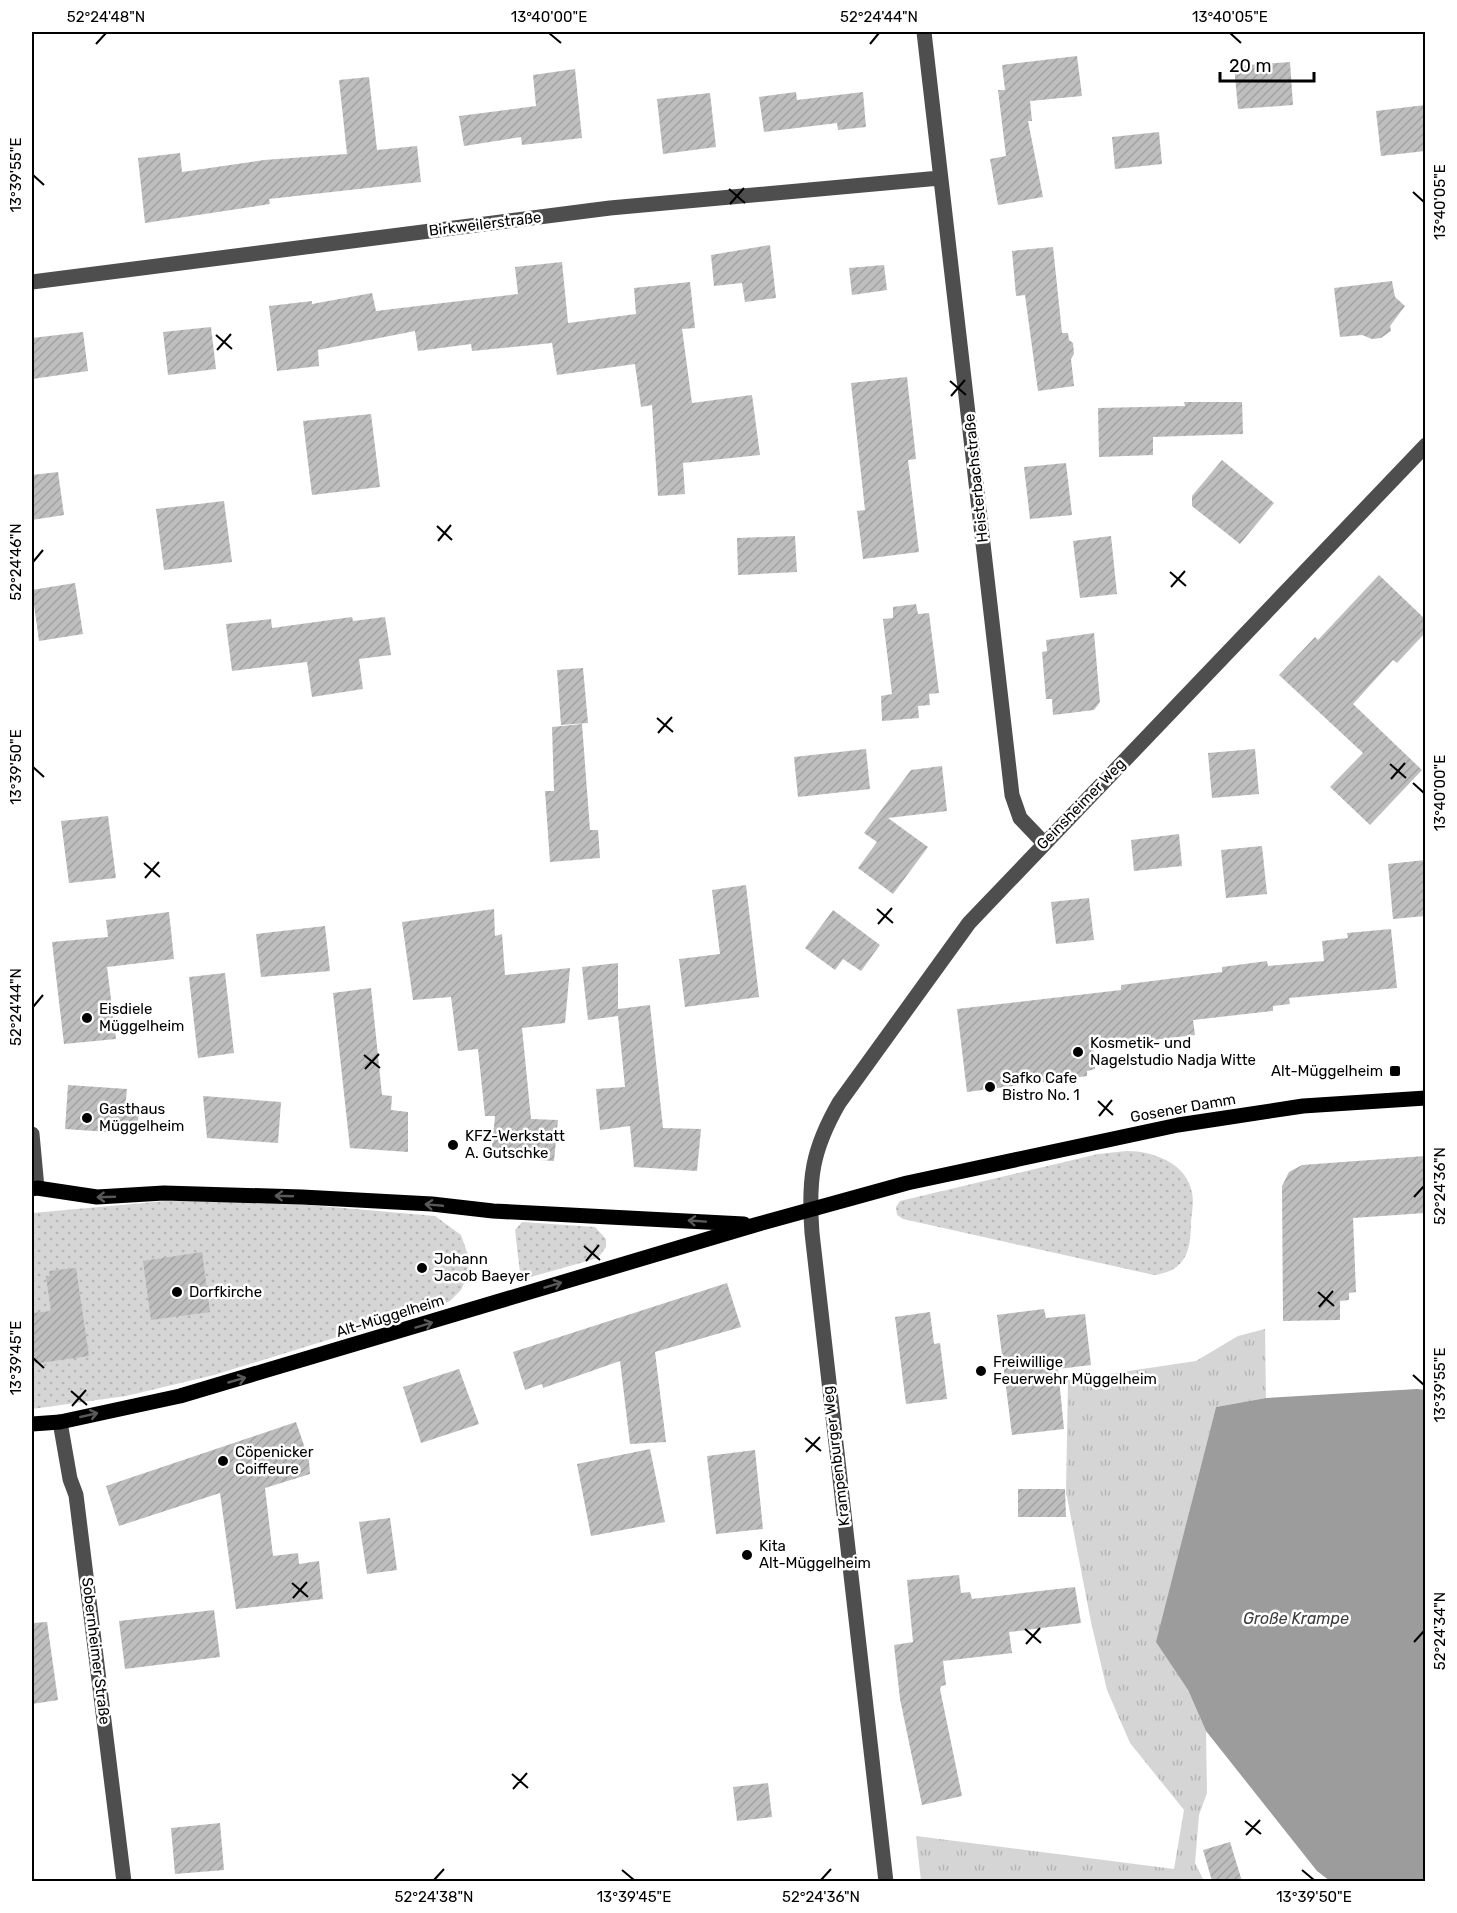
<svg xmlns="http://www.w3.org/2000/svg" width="1457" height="1913" font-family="Rubik,sans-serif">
<defs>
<pattern id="grass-dots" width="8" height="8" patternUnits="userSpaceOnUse" patternTransform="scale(1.5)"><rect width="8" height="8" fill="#d5d5d5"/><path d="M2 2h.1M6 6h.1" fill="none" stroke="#b5b5b5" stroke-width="1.8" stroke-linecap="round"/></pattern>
<pattern id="park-tufts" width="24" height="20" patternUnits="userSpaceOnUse" patternTransform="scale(1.5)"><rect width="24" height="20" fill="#d5d5d5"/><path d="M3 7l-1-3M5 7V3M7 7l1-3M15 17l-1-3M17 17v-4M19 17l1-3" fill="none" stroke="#b5b5b5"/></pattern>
<pattern id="building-hatch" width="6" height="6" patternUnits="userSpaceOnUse" patternTransform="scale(1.5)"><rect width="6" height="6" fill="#bebebe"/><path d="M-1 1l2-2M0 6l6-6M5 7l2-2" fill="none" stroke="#a2a2a2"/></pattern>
</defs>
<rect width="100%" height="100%" fill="#fff"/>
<path fill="url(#grass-dots)" d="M 1127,1151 C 1153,1151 1187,1163 1192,1193 C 1194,1201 1192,1212 1191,1221 C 1191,1249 1187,1271 1154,1275 L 903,1219 L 897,1215 L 896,1207 L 900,1201 L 1098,1154 Z
M 177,1200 L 250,1200 L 435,1216 L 461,1235 L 469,1258 L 468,1275 L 461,1290 L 450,1301 L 441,1305 L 214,1375 L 126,1396 L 32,1409 L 32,1213 Z
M 522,1222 L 595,1227 L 606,1239 L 606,1247 L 598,1258 L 527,1278 L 520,1273 L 515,1230 Z"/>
<path fill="url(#park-tufts)" d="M 1265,1329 L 1266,1398 L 1216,1407 L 1178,1557 L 1163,1652 L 1188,1690 L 1206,1731 L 1207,1793 L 1199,1815 L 1195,1863 L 1204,1881 L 921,1881 L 916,1836 L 1174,1869 L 1184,1810 L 1130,1743 L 1107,1690 L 1091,1622 L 1066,1492 L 1068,1380 L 1196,1361 L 1238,1336 Z"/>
<path fill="#9c9c9c" d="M 1417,1389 L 1426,1390 L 1425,1881 L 1330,1881 L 1317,1871 L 1206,1731 L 1188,1690 L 1156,1642 L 1216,1407 L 1266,1398 Z"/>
<path fill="url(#building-hatch)" d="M 1077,56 L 1082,96 L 1030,101 L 1032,121 L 1028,121 L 1043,197 L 998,205 L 990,159 L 1006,156 L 998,90 L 1005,90 L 1002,65 Z
M 1290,62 L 1293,105 L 1238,109 L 1234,66 Z
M 575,69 L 582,138 L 522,145 L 521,137 L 464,146 L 459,116 L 536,106 L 533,75 Z
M 369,77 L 377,150 L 417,146 L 421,182 L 269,199 L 270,204 L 145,223 L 138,158 L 180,153 L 182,172 L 264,160 L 347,154 L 339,80 Z
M 796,92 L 797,100 L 863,92 L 866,127 L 838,130 L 837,123 L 764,132 L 759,97 Z
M 710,93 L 716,147 L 663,154 L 657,99 Z
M 1425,105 L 1425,151 L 1381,156 L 1376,111 Z
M 1159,132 L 1162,164 L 1115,169 L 1112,137 Z
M 770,245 L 776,298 L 745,302 L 742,283 L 714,286 L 711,255 Z
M 1053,247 L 1062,333 L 1068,333 L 1069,340 L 1073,343 L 1074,354 L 1071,359 L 1074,386 L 1038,391 L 1025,295 L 1016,296 L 1012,251 Z
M 562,262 L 568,323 L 636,314 L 634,288 L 690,282 L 695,328 L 682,329 L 692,403 L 752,395 L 760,455 L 683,463 L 685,494 L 658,496 L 652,405 L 641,407 L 635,364 L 557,375 L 552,343 L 472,351 L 471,344 L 418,351 L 415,331 L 318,350 L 319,366 L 277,371 L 269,306 L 312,301 L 312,304 L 372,293 L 376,311 L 518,294 L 515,267 Z
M 884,265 L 887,290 L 852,295 L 849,268 Z
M 1392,281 L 1395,297 L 1405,306 L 1390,326 L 1391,331 L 1381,338 L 1372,339 L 1362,335 L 1340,337 L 1334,288 Z
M 211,327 L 216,369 L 168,375 L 163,332 Z
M 83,332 L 88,371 L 32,379 L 32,338 Z
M 907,377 L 916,459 L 908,460 L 919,552 L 863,559 L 857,511 L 865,510 L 851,383 Z
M 1184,402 L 1242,402 L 1243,434 L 1153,437 L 1153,455 L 1099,457 L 1098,408 L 1185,406 Z
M 371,414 L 380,487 L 312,495 L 303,421 Z
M 1222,460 L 1274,503 L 1240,544 L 1192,506 L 1192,496 Z
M 1066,463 L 1072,515 L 1030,519 L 1024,467 Z
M 58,472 L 64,515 L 32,520 L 32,475 Z
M 224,501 L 232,562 L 164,570 L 156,509 Z
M 795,536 L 797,572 L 738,575 L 737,538 Z
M 1111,536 L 1117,594 L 1080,598 L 1073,541 Z
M 1379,575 L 1425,619 L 1425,633 L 1397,663 L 1393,660 L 1353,704 L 1422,770 L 1370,825 L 1330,787 L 1363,753 L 1279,675 L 1315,637 L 1318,640 Z
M 75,583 L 83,634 L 39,641 L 32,590 Z
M 916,604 L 918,614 L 929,613 L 939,693 L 929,694 L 930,705 L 918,706 L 919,718 L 882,721 L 881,696 L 892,694 L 883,619 L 893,618 L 893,607 Z
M 352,617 L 353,621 L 385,617 L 391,655 L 359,659 L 363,689 L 312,697 L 307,662 L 232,671 L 226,624 L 271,619 L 272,628 Z
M 1094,633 L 1100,702 L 1094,710 L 1053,715 L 1052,699 L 1046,699 L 1042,652 L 1047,651 L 1046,640 Z
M 583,668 L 588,723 L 561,725 L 557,670 Z
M 582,724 L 590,830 L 598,830 L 600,858 L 550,862 L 545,791 L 554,791 L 552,727 Z
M 866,749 L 870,789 L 798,797 L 794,757 Z
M 1255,749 L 1259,794 L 1212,798 L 1208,753 Z
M 942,766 L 947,811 L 888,818 L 928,847 L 893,894 L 858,868 L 877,842 L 864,833 L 911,770 Z
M 108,816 L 116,878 L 69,883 L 61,821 Z
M 1179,834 L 1182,866 L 1134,871 L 1131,840 Z
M 1262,846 L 1267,894 L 1226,898 L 1221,850 Z
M 1425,860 L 1425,916 L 1393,919 L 1388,864 Z
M 746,885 L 759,997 L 685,1007 L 679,959 L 720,954 L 712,890 Z
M 1089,898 L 1094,940 L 1056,944 L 1051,902 Z
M 494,909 L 495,936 L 502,934 L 505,975 L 570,968 L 565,1023 L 522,1028 L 531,1119 L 558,1120 L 554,1161 L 491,1157 L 495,1116 L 485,1116 L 478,1049 L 458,1051 L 451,997 L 413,1000 L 402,922 Z
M 833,910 L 880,945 L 861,971 L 843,959 L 835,970 L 805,948 Z
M 169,912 L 174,959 L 107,967 L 116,1039 L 64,1044 L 52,942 L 108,937 L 106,920 Z
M 325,926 L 330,971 L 261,977 L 256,934 Z
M 1391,929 L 1397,988 L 1289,998 L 1290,1004 L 1273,1006 L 1273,1011 L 1193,1020 L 1195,1035 L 1093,1047 L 1095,1069 L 1087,1071 L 1087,1076 L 967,1092 L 957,1009 L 1121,990 L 1121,985 L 1222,972 L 1222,967 L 1267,961 L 1268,966 L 1324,961 L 1322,941 L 1348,938 L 1347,933 Z
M 618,963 L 618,1009 L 650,1005 L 663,1128 L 701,1129 L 697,1171 L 634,1167 L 630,1126 L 600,1130 L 596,1089 L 625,1087 L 618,1016 L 588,1020 L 582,967 Z
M 225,973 L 234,1053 L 198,1058 L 189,977 Z
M 371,988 L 382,1095 L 392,1096 L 391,1110 L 408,1112 L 408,1152 L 350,1148 L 333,993 Z
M 68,1085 L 127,1089 L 125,1108 L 139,1109 L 137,1134 L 65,1129 Z
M 203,1096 L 281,1102 L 278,1143 L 207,1138 Z
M 1425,1156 L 1425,1213 L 1353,1218 L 1356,1292 L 1349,1293 L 1349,1300 L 1340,1301 L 1340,1320 L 1283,1321 L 1282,1186 L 1289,1172 L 1302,1165 Z
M 202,1252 L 210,1312 L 151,1320 L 143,1261 Z
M 76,1268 L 89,1356 L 32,1364 L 32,1313 L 51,1311 L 46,1276 L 50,1276 L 49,1271 Z
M 727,1283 L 741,1327 L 655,1352 L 666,1442 L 630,1444 L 620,1361 L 543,1388 L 542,1384 L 525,1390 L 513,1352 Z
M 1044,1309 L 1046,1318 L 1085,1314 L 1091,1365 L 1058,1369 L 1064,1429 L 1012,1435 L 997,1315 Z
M 930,1312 L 934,1344 L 940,1343 L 947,1399 L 906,1404 L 895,1317 Z
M 459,1369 L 479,1424 L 421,1443 L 403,1387 Z
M 296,1422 L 309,1460 L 310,1474 L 265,1488 L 273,1556 L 298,1553 L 299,1564 L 319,1561 L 323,1599 L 236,1609 L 220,1493 L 119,1526 L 106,1486 Z
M 650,1449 L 665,1522 L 591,1536 L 577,1464 Z
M 755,1450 L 763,1529 L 716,1534 L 707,1456 Z
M 1018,1489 L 1065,1489 L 1066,1517 L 1018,1517 Z
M 390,1518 L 397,1570 L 367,1574 L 359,1522 Z
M 959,1575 L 961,1593 L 970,1592 L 972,1599 L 1075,1587 L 1081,1623 L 1009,1632 L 1012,1653 L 943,1661 L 946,1685 L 941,1686 L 940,1689 L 962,1796 L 922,1805 L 900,1699 L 894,1645 L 913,1642 L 907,1580 Z
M 214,1610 L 220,1657 L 125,1669 L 119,1621 Z
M 47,1622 L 58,1700 L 32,1704 L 32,1623 Z
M 768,1783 L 772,1817 L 737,1821 L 733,1787 Z
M 220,1823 L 224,1870 L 175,1874 L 171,1828 Z
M 1230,1842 L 1242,1881 L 1212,1881 L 1203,1850 Z"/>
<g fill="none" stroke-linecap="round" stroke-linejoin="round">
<path stroke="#4e4e4e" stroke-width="15" d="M 924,32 L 1012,795 L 1020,818 L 1043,842
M 32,282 L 610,208 L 940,178
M 32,1134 L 37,1188
M 60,1422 L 70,1479 L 76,1495 L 124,1882
M 886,1882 L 812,1233 C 808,1179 812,1150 839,1103 L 969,923 L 1426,445"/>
<path stroke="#000" stroke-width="15" d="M 32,1189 L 37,1188 L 97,1197 L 164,1193 L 302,1197 L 432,1204 L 493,1211 L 744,1224
M 32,1424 L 60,1422 L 180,1396 L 755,1225 L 907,1183 L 1178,1125 L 1303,1106 L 1426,1098"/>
</g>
<defs><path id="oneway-shaft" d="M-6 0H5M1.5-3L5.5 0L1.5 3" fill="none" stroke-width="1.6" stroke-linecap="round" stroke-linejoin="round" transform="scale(1.5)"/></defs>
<g stroke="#595959">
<use href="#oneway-shaft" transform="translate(284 1196) rotate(-178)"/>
<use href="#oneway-shaft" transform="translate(106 1197) rotate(178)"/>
<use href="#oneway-shaft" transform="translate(434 1205) rotate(-175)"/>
<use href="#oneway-shaft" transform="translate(697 1221) rotate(-176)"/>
<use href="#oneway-shaft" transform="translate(553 1285) rotate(-17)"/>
<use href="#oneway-shaft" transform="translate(424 1325) rotate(-17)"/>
<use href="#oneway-shaft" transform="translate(237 1380) rotate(-16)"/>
<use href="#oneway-shaft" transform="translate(89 1415) rotate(-13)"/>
</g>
<path fill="none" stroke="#000" stroke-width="2" d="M 549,33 L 561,43M 1230,33 L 1241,43M 96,44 L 106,33M 870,44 L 879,33M 33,175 L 44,185M 729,189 L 745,203M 1413,192 L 1424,202M 730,204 L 744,188M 216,335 L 232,349M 217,350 L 231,334M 950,381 L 966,395M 951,396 L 965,380M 437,526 L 452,540M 438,541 L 451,525M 33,562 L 43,550M 1170,572 L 1186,586M 1171,587 L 1185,571M 657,718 L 673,732M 658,733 L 672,717M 1390,764 L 1406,778M 33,767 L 44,777M 1391,779 L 1405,763M 1413,783 L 1424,793M 144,863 L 160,877M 145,878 L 159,862M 877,909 L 893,923M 878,924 L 892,908M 33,1007 L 43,995M 364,1055 L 380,1068M 365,1069 L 379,1054M 1098,1101 L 1113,1115M 1099,1116 L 1112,1100M 1414,1197 L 1424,1186M 584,1246 L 600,1260M 586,1261 L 599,1245M 1318,1292 L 1334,1306M 1319,1307 L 1333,1291M 33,1358 L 44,1368M 1413,1375 L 1424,1385M 71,1391 L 87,1405M 72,1406 L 86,1390M 805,1438 L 821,1451M 806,1452 L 820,1437M 292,1583 L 308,1597M 293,1598 L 307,1582M 1025,1629 L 1041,1643M 1414,1642 L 1424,1631M 1026,1644 L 1040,1628M 512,1774 L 528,1788M 513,1789 L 527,1773M 1245,1821 L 1261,1834M 1246,1835 L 1260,1820M 622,1870 L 634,1880M 1302,1870 L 1314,1880M 434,1880 L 444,1869M 821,1880 L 831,1869"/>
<g fill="#000" stroke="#fff" stroke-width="2">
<circle cx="87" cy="1018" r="6"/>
<circle cx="1078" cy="1052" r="6"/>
<rect x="1389" y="1065" width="12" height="12" rx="3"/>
<circle cx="990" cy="1087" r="6"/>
<circle cx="87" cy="1118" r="6"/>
<circle cx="453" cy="1145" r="6"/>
<circle cx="422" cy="1268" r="6"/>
<circle cx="177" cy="1292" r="6"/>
<circle cx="981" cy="1371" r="6"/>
<circle cx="223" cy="1461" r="6"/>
<circle cx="747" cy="1555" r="6"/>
</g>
<g text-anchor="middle" stroke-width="5" stroke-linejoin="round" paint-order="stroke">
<g font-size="15" fill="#000" stroke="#fff">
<text transform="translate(485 224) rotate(-7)" y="5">Birkweilerstraße</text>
<text transform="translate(976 478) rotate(-96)" y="5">Heisterbachstraße</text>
<text transform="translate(1081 804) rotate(-46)" y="5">Geinsheimer Weg</text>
<text transform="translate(1183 1108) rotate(-10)" y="5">Gosener Damm</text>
<text transform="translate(390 1316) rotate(-17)" y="5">Alt-Müggelheim</text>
<text transform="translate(836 1456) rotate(-97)" y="5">Krampenburger Weg</text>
<text transform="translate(96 1651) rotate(83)" y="5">Sobernheimer Straße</text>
</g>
<g font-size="15" fill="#000" stroke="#fff" text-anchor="start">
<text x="99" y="1014">Eisdiele<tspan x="99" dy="17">Müggelheim</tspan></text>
<text x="1090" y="1048">Kosmetik- und<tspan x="1090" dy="17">Nagelstudio Nadja Witte</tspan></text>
<text x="1383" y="1076" text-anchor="end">Alt-Müggelheim</text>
<text x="1002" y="1083">Safko Cafe<tspan x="1002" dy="17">Bistro No. 1</tspan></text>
<text x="99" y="1114">Gasthaus<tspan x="99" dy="17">Müggelheim</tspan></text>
<text x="465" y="1141">KFZ-Werkstatt<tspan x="465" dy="17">A. Gutschke</tspan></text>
<text x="434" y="1264">Johann<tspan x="434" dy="17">Jacob Baeyer</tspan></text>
<text x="189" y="1297">Dorfkirche</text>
<text x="993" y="1367">Freiwillige<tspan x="993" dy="17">Feuerwehr Müggelheim</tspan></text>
<text x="235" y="1457">Cöpenicker<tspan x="235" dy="17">Coiffeure</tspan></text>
<text x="759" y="1551">Kita<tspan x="759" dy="17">Alt-Müggelheim</tspan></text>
</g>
<g font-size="16" font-style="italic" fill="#3d3d3d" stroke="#fff">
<text x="1296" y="1624">Große Krampe</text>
</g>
</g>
<rect width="1457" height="1913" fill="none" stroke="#ffffff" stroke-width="66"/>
<path d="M1220 72v9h94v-9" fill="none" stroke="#000000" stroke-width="3"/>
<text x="1229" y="72" font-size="18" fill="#000000" stroke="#ffffff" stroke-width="4.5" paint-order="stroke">20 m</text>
<rect x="33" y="33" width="1391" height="1847" fill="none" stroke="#000" stroke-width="2"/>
<g font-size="15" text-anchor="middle" fill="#000">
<text x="106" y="22">52°24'48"N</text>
<text x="549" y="22">13°40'00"E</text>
<text x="879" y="22">52°24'44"N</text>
<text x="1230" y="22">13°40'05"E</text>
<text transform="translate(16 175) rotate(-90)" y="5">13°39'55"E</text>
<text transform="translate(1440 202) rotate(-90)" y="5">13°40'05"E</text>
<text transform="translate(16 562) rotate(-90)" y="5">52°24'46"N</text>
<text transform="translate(16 767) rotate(-90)" y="5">13°39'50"E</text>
<text transform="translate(1440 793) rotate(-90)" y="5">13°40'00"E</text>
<text transform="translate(16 1007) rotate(-90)" y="5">52°24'44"N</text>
<text transform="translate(1440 1186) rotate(-90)" y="5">52°24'36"N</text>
<text transform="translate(16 1358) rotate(-90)" y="5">13°39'45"E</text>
<text transform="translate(1440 1385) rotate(-90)" y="5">13°39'55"E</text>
<text transform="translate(1440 1631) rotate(-90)" y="5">52°24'34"N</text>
<text x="434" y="1902">52°24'38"N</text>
<text x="634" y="1902">13°39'45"E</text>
<text x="821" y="1902">52°24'36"N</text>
<text x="1314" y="1902">13°39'50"E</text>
</g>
</svg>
